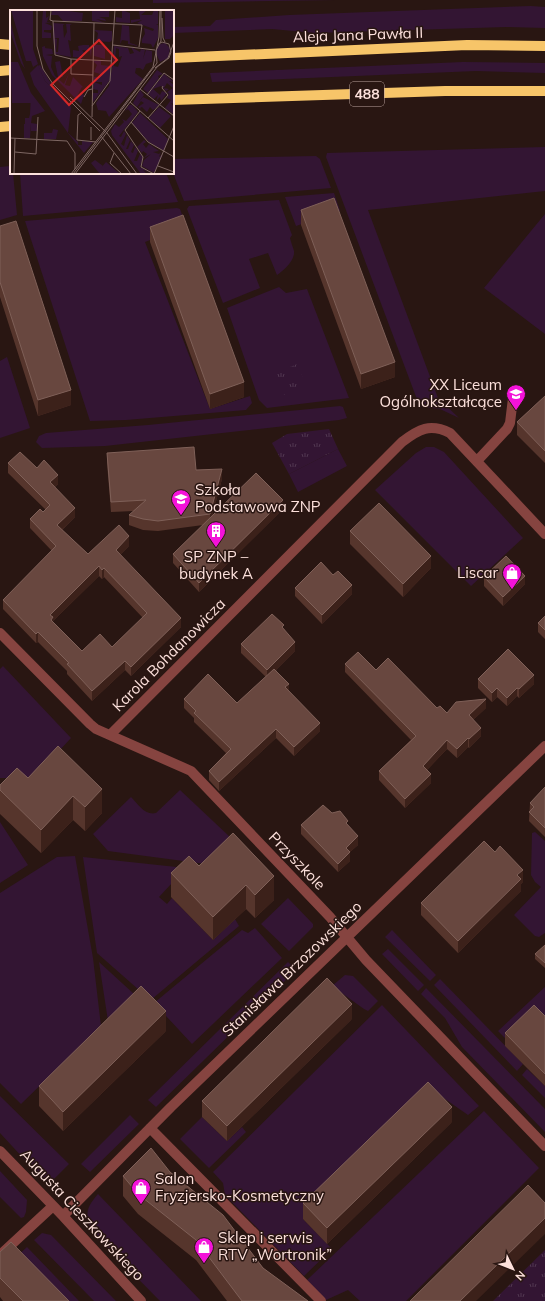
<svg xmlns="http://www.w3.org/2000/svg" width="545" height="1301" font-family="Mulish,sans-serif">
<defs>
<pattern id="park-tufts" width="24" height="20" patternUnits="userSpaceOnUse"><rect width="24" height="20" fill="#331533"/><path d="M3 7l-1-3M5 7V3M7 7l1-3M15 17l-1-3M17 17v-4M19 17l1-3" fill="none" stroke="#513750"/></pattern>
</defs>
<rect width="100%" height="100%" fill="#291612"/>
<path fill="#331533" d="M 153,0 L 336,0 L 153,3 Z
M 531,6 L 545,7 L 545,28 L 506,27 L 315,33 L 272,29 L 173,33 L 173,27 L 210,26 L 216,20 L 289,15 Z
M 463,62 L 545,63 L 545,73 L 476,71 L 212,82 L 210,73 Z
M 545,147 L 545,191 L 368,210 L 438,398 L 459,418 L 440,409 L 421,407 L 418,402 L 326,157 L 327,153 Z
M 316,156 L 320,159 L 331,188 L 184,201 L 173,173 L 173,159 Z
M 10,166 L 11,167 L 11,173 L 13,173 L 17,215 L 0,220 L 0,167 Z
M 20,173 L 166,173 L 178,202 L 23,216 Z
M 334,193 L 340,211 L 296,226 L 285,197 Z
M 279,200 L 292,235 L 290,238 C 291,243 293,247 294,251 C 295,261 284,270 277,275 L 268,253 L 249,259 L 260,288 L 223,303 L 187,209 L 189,206 Z
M 177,208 L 180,209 L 186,226 L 145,242 L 210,409 L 250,396 L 252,403 L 246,410 L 126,420 L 90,421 L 25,221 Z
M 545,214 L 545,334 L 484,288 Z
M 279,287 L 286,293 L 307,289 L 349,398 L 267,408 L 259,400 L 227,308 Z
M 7,357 L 30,428 L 0,438 L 0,361 Z
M 340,406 L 343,407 L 347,418 L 339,420 L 105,446 L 42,448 L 36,442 L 39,436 L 46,433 L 148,425 Z
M 426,447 L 434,447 L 444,452 L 523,538 L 471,586 L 375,490 L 416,453 Z
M 338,449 L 347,466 L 298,492 L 289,474 Z
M 3,666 L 71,738 L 34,778 L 0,778 L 0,669 Z
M 180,790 L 231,838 L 206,864 L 108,851 L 93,834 L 131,797 C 138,804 145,816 156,813 Z
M 0,822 L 28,865 L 0,883 Z
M 535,832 L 545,841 L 545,933 L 539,937 L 535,936 L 514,915 L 541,887 L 535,882 L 531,875 L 532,833 Z
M 75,856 L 93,958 L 101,1026 L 21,1104 L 0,1083 L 0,893 L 57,857 Z
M 83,857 L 186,868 L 159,897 L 167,904 L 172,898 L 213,940 L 235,919 L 239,926 L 152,999 L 139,990 L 97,953 Z
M 288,898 L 313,924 L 313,927 L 289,951 L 261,924 Z
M 255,928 L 282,958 L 192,1044 L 154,1003 L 242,930 L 248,933 Z
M 392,930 L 436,975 L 430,981 L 385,937 Z
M 388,949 L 424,985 L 418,991 L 382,954 Z
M 99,962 L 134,994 L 108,1021 Z
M 288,962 L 296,970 L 156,1107 L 148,1100 Z
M 345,975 L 353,976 L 378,1001 L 368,1011 L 364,1009 L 332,986 Z
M 440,979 L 523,1064 L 517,1071 L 434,985 Z
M 545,987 L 545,1024 L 509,1042 L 498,1031 Z
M 426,988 L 545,1109 L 545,1132 L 462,1047 L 445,1018 L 421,994 Z
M 382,1005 L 479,1106 L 468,1115 L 435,1092 L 303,1219 L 332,1249 L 304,1276 L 225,1195 L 223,1183 L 213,1172 Z
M 527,1069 L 545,1086 L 545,1098 L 522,1075 Z
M 0,1096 L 69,1164 L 48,1185 L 0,1133 Z
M 484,1111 L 539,1168 L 406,1301 L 360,1301 L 348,1290 L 326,1300 L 307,1280 Z
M 130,1115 L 139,1124 L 90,1172 L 81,1164 Z
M 202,1117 L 227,1141 L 242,1127 L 246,1132 L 209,1168 L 180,1139 Z
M 0,1171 L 27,1200 L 26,1212 L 24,1217 L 21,1218 L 0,1197 Z
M 98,1194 L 201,1301 L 160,1301 L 91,1231 C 85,1213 86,1208 98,1194 Z
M 42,1233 L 51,1235 L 116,1301 L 94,1301 L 34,1240 Z
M 27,1247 L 79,1301 L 49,1301 L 11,1262 Z"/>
<path fill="url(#park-tufts)" d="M 297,364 L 308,391 L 286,400 L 276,373 Z
M 329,429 L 338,449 L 289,474 L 272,443 L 287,434 Z
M 545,1250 L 545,1301 L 493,1301 Z"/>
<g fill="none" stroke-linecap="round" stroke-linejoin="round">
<path stroke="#864440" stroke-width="10" d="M 477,461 L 507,429 L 510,423 L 513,398
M 0,633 L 90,724 L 96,729 L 191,771 L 330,917 L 366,960 L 545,1146
M 110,735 L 402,442 C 419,429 430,423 450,433 L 545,534
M 150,1128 L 321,1301
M 0,1151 L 63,1216 L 141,1301
M 63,1216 L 171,1107 L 545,746
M 0,1255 L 53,1206"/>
<path stroke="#f7c569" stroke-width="10" d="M 0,44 L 11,45
M 173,58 L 467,45 L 545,46
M 0,71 L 11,70
M 173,100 L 445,91 L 545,91
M 0,103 L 11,102
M 0,127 L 11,126"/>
</g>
<path fill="#56352c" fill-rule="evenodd" d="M 301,210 L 395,377 L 361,389 L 301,225 Z
M 0,226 L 71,405 L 38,416 L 0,297 Z
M 150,227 L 244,397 L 210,409 L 150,242 Z
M 545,396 L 545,463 L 517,435 L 517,422 Z
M 107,453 L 196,470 L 222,479 L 212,516 L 283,509 L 199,592 L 173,563 L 173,554 L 203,525 L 158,531 L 143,530 L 129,525 L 129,515 L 134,511 L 111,512 L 107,463 Z
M 8,463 L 37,468 L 58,484 L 55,487 L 75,517 L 62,530 L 88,554 L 129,546 L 120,555 L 181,627 L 131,676 L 125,670 L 92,701 L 67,674 L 67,671 L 38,642 L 36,643 L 3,609 L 3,600 L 52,551 L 30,528 L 30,519 L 43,512 L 46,510 L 8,473 ZM 99,576 L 102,579 L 104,577 L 143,618 L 112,647 L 82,651 L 53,622 L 53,621 Z
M 350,531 L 431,568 L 403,597 L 350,544 Z
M 484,577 L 525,584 L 503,606 L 484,586 Z
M 295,588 L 352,594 L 322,624 L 295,596 Z
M 545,616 L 545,639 L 538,632 L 538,623 Z
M 284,629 L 295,651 L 276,670 L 289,691 L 320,731 L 294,756 L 276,738 L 219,791 L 209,780 L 209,771 L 226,753 L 194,722 L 194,718 L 184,708 L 184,699 L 237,703 L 266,677 L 241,653 L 241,644 Z
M 345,664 L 376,670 L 437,708 L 447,713 L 486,708 L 473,720 L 481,736 L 469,748 L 468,747 L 457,758 L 447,749 L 427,770 L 431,783 L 405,808 L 379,780 L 379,771 L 411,740 L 345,672 Z
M 478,679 L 534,684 L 519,698 L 517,696 L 507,706 L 497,697 L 492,702 L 478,688 Z
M 58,746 L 102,813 L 85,831 L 73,820 L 41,853 L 0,814 L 0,785 L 28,778 Z
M 545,787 L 545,837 L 529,821 L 530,803 Z
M 332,813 L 348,825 L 358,845 L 350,852 L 350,861 L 338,872 L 301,834 L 301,825 Z
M 233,833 L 274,900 L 255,918 L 246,909 L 213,940 L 171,897 L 171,873 L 199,866 Z
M 523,882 L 521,884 L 521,891 L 458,953 L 421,915 L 421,903 Z
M 545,945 L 545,968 L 535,959 L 535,954 Z
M 545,1016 L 545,1086 L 505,1046 L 505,1033 Z
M 352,1019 L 227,1141 L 202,1117 L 202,1101 Z
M 166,1031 L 63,1131 L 39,1106 L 39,1086 Z
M 452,1122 L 327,1244 L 303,1219 L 303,1203 Z
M 170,1172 L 263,1268 L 308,1301 L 227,1301 L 196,1260 L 138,1214 L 123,1196 L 123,1176 Z
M 0,1252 L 69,1301 L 3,1301 L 0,1297 Z"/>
<path fill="#3c211a" d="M 395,362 L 395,377 L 361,389 L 361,374 Z
M 244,382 L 244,397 L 210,409 L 210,394 Z
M 71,390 L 71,405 L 38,416 L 38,400 Z
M 222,469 L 222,479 L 210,524 L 210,514 Z
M 58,475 L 58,484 L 50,492 L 50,482 Z
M 283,500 L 283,509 L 199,592 L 199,583 Z
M 75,508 L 75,517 L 57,534 L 57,525 Z
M 129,536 L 129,546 L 116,559 L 116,550 Z
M 431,556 L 431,568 L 403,597 L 403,584 Z
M 99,566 L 99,576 L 53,621 L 53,627 L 50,615 Z
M 104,568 L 104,577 L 102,579 L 102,570 Z
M 525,576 L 525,584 L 503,606 L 503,597 Z
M 352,585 L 352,594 L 322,624 L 322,615 Z
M 181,618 L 181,627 L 131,676 L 131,667 Z
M 38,632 L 38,642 L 36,643 L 36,634 Z
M 295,642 L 295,651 L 267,679 L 267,670 Z
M 125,661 L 125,670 L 92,701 L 92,691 Z
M 534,675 L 534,684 L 519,698 L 519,689 Z
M 289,684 L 289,693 L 285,687 Z
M 497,688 L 497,697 L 492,702 L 492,693 Z
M 517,688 L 517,696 L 507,706 L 507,698 Z
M 486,699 L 486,708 L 469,724 L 469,715 Z
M 320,723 L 320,731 L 294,756 L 294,747 Z
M 481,728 L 481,736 L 469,748 L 469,739 Z
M 276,729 L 276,738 L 219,791 L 219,782 Z
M 468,738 L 468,747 L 457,758 L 457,749 Z
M 447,740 L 447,749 L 423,774 L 423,766 Z
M 431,774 L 431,783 L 405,808 L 405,799 Z
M 102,789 L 102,813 L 85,831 L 85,807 Z
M 73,796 L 73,820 L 41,853 L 41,830 Z
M 358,836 L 358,845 L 350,852 L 350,861 L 338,872 L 338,864 L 346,848 Z
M 523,870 L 523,882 L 521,884 L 521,891 L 458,953 L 458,941 Z
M 274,876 L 274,900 L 255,918 L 255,895 Z
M 246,885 L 246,909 L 213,940 L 213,917 Z
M 352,1004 L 352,1019 L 227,1141 L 227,1126 Z
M 166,1011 L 166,1031 L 63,1131 L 63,1112 Z
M 452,1107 L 452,1122 L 327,1244 L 327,1228 Z
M 545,1218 L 545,1234 L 476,1301 L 460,1301 Z"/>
<path fill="#68473f" stroke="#7f6058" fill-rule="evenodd" d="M 334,198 L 395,362 L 361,374 L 301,210 Z
M 183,215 L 244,382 L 210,394 L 150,227 Z
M 16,221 L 71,390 L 38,400 L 0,282 L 0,226 Z
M 545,396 L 545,451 L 517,422 Z
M 194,447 L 196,470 L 222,469 L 210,514 L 158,521 L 143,519 L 129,515 L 146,500 L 111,502 L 107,453 Z
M 20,452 L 37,468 L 44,460 L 58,475 L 50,482 L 75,508 L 57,525 L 88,554 L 119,525 L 129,536 L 116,550 L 181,618 L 131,667 L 125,661 L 92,691 L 67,664 L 69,663 L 38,632 L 36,634 L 3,600 L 56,546 L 30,519 L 40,509 L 43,512 L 50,505 L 8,463 ZM 99,566 L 102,570 L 104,568 L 147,613 L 112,647 L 100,634 L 82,651 L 51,620 L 53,617 L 50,615 Z
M 256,473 L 283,500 L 199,583 L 173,554 Z
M 379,503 L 431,556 L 403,584 L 350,531 Z
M 506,556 L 525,576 L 503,597 L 484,577 Z
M 321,562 L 333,575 L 338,571 L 352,585 L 322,615 L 295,588 Z
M 272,614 L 284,625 L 282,627 L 295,642 L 267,670 L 241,644 Z
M 545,616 L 545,630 L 538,623 Z
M 508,649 L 534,675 L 519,689 L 517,688 L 507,698 L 497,688 L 492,693 L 478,679 Z
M 358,652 L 376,670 L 388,658 L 437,708 L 440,706 L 447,713 L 456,702 L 486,699 L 469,715 L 481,728 L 469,739 L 468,738 L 457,749 L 447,740 L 423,766 L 431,774 L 405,799 L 379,771 L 416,736 L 345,664 Z
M 274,669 L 289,684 L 285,687 L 320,723 L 294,747 L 276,729 L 219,782 L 209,771 L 231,749 L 194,713 L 196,711 L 184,699 L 208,674 L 237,703 Z
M 58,746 L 102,789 L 85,807 L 73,796 L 41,830 L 0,790 L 0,785 L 17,768 L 28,778 Z
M 545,787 L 545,828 L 529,812 L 534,807 L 530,803 Z
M 323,805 L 332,813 L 340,811 L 348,821 L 346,823 L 358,836 L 346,848 L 350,852 L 338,864 L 301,825 Z
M 233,833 L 274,876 L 255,895 L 246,885 L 213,917 L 171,873 L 189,856 L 199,866 Z
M 484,841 L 495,852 L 500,846 L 523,870 L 517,875 L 521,879 L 458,941 L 421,903 Z
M 545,945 L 545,963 L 535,954 Z
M 327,978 L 352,1004 L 227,1126 L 202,1101 Z
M 141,986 L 166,1011 L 63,1112 L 39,1086 Z
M 534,1005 L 545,1016 L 545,1074 L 505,1033 Z
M 428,1082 L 452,1107 L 327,1228 L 303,1203 Z
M 151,1148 L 170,1172 L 223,1215 L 263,1268 L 308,1301 L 242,1301 L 196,1240 L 138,1194 L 123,1176 Z
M 528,1185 L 545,1203 L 545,1218 L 460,1301 L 410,1301 Z
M 11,1242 L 69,1301 L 23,1301 L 0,1278 L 0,1252 Z"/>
<defs>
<g id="school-pin" transform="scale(1)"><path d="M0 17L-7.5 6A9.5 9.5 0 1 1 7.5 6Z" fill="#f312d9" stroke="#291612"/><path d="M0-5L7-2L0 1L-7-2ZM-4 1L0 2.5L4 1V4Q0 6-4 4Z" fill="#fff"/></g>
<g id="building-pin" transform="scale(1)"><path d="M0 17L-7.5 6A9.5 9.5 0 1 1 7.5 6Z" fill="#f312d9" stroke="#291612"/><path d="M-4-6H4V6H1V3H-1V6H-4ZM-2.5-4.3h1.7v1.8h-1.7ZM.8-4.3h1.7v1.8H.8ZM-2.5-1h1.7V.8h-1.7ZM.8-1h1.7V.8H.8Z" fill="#fff"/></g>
<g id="shop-pin" transform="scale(1)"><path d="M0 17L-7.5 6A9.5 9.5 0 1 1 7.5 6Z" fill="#f312d9" stroke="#291612"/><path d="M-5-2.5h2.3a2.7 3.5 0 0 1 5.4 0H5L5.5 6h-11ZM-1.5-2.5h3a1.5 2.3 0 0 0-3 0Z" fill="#fff"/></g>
</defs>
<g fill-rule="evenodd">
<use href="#school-pin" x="516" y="394"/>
<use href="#school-pin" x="181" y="499"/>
<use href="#building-pin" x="216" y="531"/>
<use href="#shop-pin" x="512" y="573"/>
<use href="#shop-pin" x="141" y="1188"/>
<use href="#shop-pin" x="204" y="1247"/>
</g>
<g text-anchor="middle" stroke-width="3" stroke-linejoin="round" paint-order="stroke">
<rect fill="#291612" stroke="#bda49f" stroke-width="1" x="350" y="82" width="34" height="24" rx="3"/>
<g font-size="14" font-weight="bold" fill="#fde1dc">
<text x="367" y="99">488</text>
</g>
<g font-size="15" fill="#fde1dc" stroke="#291612">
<text transform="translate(358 35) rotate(-2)" y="5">Aleja Jana Pawła II</text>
<text transform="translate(169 655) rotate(-45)" y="5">Karola Bohdanowicza</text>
<text transform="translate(297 861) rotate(46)" y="5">Przyszkole</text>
<text transform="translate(292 969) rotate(-44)" y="5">Stanisława Brzozowskiego</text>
<text transform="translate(82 1215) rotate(47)" y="5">Augusta Cieszkowskiego</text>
</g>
<g font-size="15" fill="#fde1dc" stroke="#291612" text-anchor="start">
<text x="502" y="390" text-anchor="end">XX Liceum<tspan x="502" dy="17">Ogólnokształcące</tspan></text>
<text x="195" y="495">Szkoła<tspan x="195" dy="17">Podstawowa ZNP</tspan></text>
<text x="216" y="562" text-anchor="middle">SP ZNP –<tspan x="216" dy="17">budynek A</tspan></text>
<text x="498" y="578" text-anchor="end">Liscar</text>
<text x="155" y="1184">Salon<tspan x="155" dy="17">Fryzjersko-Kosmetyczny</tspan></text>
<text x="218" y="1243">Sklep i serwis<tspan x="218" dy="17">RTV „Wortronik”</tspan></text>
</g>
</g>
<g transform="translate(10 10)">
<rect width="164" height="164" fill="#291612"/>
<path d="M 33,0 L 36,0 L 36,8 L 39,6 L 37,12 L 42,12 L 35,13 L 42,16 L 41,20 L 34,20 L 34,22 L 41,23 L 41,28 L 32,28 L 32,13 L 35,13 L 32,13 ZM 52,0 L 73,3 L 72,11 L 53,11 L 48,5 L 41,5 L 42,1 ZM 82,0 L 99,0 L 99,7 L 89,7 L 95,9 L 96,11 L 86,9 L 95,13 L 82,11 ZM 112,0 L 120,3 L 120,9 L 127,7 L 120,9 L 120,13 L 106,12 L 106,7 L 112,8 ZM 129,0 L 137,0 L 131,5 L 142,5 L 144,0 L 148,0 L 148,14 L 146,15 L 148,15 L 148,28 L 143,38 L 141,34 L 132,33 L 132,29 L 135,24 L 134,18 L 143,21 L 144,19 L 127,13 L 132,10 L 121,13 L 121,10 L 130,9 ZM 0,10 L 6,33 L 15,59 L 11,53 L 0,21 ZM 43,13 L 55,14 L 53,15 L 54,28 L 57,22 L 56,14 L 62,14 L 60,15 L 61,31 L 58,30 L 61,47 L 45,44 L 43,28 L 47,29 L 46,42 L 48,42 L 49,28 L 43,28 ZM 112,15 L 119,16 L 120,33 L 129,36 L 118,34 L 118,31 L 112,30 L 110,34 ZM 155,33 L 160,38 L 158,48 L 150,52 L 145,41 L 150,34 ZM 73,35 L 79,35 L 80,40 L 82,35 L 81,48 L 80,41 L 72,40 L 75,44 L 70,45 L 71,48 L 63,47 L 63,40 L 69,41 L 68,36 ZM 84,35 L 95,35 L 95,49 L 84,46 ZM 35,36 L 35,38 L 42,39 L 43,44 L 36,45 L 42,46 L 41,57 L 45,66 L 54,74 L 59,63 L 55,75 L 60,76 L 63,67 L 74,78 L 72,77 L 67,86 L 69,88 L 71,83 L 74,85 L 71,94 L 42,65 L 33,46 L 32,37 ZM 104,36 L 118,38 L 120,44 L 124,43 L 121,37 L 130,42 L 131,39 L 135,40 L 133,49 L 136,40 L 142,41 L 142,52 L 136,54 L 133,60 L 130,58 L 102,58 L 103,52 L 104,56 L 108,57 L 112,46 L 109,47 L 109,39 L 106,38 L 105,51 L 103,51 ZM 50,51 L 53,67 L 48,67 L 45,52 ZM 83,51 L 91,51 L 91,55 L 100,56 L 100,70 L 83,92 L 83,83 L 88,83 L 88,80 L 83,79 L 84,72 L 92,75 L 92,72 L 84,72 L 84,67 L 89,67 L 90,64 L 84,62 L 87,55 ZM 30,55 L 45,80 L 60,95 L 61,98 L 35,71 L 28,56 ZM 147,60 L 153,64 L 148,66 L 149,68 L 138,83 L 133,79 ZM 154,64 L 164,72 L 159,71 L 164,75 L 164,94 L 161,93 L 164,97 L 163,104 L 155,98 L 161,90 L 157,88 L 159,84 L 157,82 L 163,78 L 157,73 L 154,78 L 159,79 L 156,81 L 151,76 L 143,79 L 150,85 L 152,81 L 157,83 L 151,91 L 150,87 L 146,91 L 148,85 L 144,89 L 138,84 ZM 130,80 L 134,85 L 127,94 L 133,87 L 149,95 L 146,98 L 143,100 L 140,97 L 137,102 L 132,97 L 130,98 L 133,101 L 128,97 L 134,93 L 131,91 L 127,97 L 123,93 ZM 119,95 L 122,95 L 128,102 L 109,126 L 111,127 L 114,121 L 116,124 L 111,134 L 114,136 L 117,125 L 120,130 L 116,139 L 118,139 L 121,131 L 124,135 L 121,142 L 123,143 L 125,137 L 128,141 L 124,151 L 127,151 L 130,144 L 133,147 L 130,157 L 143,164 L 133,160 L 137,164 L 131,164 L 102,125 L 101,121 L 105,114 L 109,117 L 114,112 L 112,109 L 116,111 L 122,104 L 118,99 L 115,101 ZM 149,97 L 161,106 L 150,118 L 139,108 ZM 130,103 L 158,129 L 154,141 L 139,132 L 122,113 ZM 14,114 L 21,114 L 20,128 L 26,128 L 14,128 ZM 43,119 L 48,120 L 46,129 L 34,129 L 34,123 L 42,123 ZM 57,122 L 68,132 L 68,135 L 72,135 L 72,131 L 83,132 L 74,143 ZM 134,130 L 136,132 L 133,134 L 136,138 L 139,134 L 149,141 L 143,142 L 149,144 L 151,142 L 149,147 L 153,144 L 144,163 L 132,156 L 134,150 L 141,144 L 134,148 L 137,144 L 133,141 L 132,143 L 127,137 Z" fill="#331533"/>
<path d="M 21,83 L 35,101 L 22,106 L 21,113 L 27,114 L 27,121 L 21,121 L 21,114 L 15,114 L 15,108 L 19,108 L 20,104 ZM 85,150 L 93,156 L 92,158 L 99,164 L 90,164 L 81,153 Z" fill="#331533"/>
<path d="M 155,0 L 164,0 L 164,25 L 160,29 L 155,29 ZM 84,20 L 102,21 L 102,30 L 100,32 L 84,31 L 87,29 L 88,23 ZM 102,58 L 126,58 L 125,63 L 133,69 L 99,107 L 96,101 L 88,100 L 86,93 L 99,76 Z" fill="#331533"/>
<path d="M 1,0 L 23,0 L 23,39 L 28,54 L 23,57 L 21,51 L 16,51 ZM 0,52 L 8,52 L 21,83 L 21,93 L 2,93 ZM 28,55 L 35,71 L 61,97 L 58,123 L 24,75 L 20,63 ZM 96,152 L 110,164 L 99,164 L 91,158 Z" fill="#331533"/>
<path fill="none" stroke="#7e6763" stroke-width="1" d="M 27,0 L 27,36 L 33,59 L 43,74 L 90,121M 41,0 L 40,10 L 43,11M 152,8 L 153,28 L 155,32M 43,11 L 132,15 L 129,37M 43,11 L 45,45 L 61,49 L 102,51M 103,35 L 145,40M 61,49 L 61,64 L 83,65M 145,58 L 158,48 L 164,32M 130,79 L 164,106M 137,85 L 154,63 L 164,70M 60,87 L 97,123 L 127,164M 74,87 L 78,80 L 82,79M 120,92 L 164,131M 82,96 L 100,71 L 105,0M 130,101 L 115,120 L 133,147 L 131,157 L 144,164M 71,103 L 68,105 L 67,130 L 86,132M 82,107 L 84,13M 138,108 L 158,85 L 152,78 L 153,76M 121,112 L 138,132 L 164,147M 91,126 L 121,164M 0,128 L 57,131 L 65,143 L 65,159M 81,130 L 81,117M 5,142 L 26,144 L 28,107M 104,143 L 100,153 L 112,164M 148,156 L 164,162M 4,164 L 5,128M 61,164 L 143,57 L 149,27 L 150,0M 63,164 L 147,53 L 146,40 L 151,31 L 151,0M 65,164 L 147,57 L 159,48 L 161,42 L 159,34 L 152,32 L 147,35M 144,164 L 164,116"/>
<path fill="#d62828" fill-opacity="0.15" stroke="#d62828" stroke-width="2" d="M 89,30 L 107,50 L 59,95 L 41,75 Z"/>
<rect width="164" height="164" fill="none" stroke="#fde1dc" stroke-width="2"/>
</g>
<g transform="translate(513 1269) rotate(133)" stroke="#291612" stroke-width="3" paint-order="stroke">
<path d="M0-3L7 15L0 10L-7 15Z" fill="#fde1dc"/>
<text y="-6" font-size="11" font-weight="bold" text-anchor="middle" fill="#fde1dc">N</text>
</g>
</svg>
